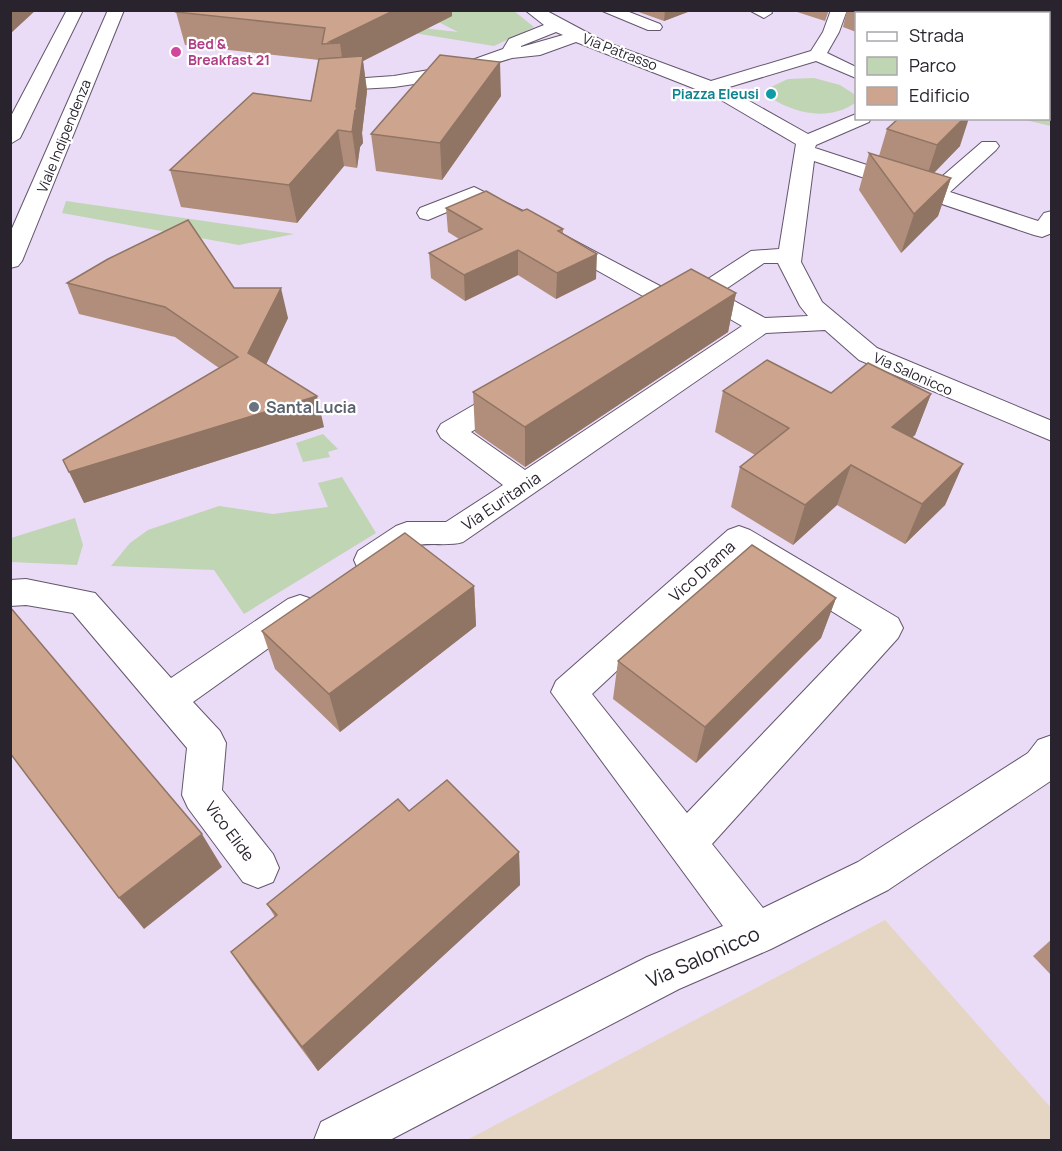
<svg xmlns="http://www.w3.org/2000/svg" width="1062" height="1151" font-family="Manrope,sans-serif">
<rect width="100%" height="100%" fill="#eadbf6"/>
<path fill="#e5d5c3" d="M 885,920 L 1051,1108 L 1051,1140 L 467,1140 Z"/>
<path fill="#c0d5b3" d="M 435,10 L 514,11 L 534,27 L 494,46 L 383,28 L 386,24 L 458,32 L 421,13 Z
M 1031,10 L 1051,11 L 1051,126 L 1021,119 L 1048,118 L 1048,14 L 1026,13 Z
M 814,78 L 840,85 L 854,94 L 855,103 C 829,121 796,114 771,98 L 771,87 L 788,79 Z
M 66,201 L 294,234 L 239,245 L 62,213 Z
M 323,434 L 338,449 L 328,452 L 330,457 L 303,462 L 296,443 Z
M 342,477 L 376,533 L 244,614 L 214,570 L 111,566 L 130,543 L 148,530 L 219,506 L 273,514 L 328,507 L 318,483 Z
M 75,518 L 83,545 L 77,565 L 11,562 L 11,538 Z"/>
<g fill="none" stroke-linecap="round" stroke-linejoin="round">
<g stroke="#63566d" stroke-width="2">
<path id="street" d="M 525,10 L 545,10 L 603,41 L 711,81 L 811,51 L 823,32 L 831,10 L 847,10 L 839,32 L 827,53 L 856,67 L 856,78 L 816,61 L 726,88 L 808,134 L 856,114 L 856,118 L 871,118 L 869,122 L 816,145 L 815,148 L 931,186 L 982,142 L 996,142 L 999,146 L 996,150 L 950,192 L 1038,221 L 1044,213 L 1052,211 L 1052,233 L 1042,237 L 1034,235 L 814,161 L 801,262 L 822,302 L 877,348 L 1052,421 L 1052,441 L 859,360 L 825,330 L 766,333 L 463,542 C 448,547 424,541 412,547 C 392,556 383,576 358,569 L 354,560 L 358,551 L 396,526 L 407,522 L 446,522 L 503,485 L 441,438 L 437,431 L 441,424 L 503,388 L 513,385 L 523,388 L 527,394 L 523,400 L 471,432 L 525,470 L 742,326 L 694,298 L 691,293 L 694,288 L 751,251 L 779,249 L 796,144 L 716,97 L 576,42 L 540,55 L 512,58 L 441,80 L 394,87 L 323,91 L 314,86 L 323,81 L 394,76 L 458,65 L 503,49 L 509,39 L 544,25 ZM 556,32 L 563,35 L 521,47 L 521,46 ZM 764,263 L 778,263 L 800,306 L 808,316 L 765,318 L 720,293 Z
M 600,10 L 624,10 L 660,24 L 662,27 L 660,30 L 648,30 Z
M 749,10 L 770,10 L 772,13 L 764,18 Z
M 474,187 L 523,211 L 526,216 L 523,221 C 505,225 488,210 473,201 L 428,220 L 420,218 L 417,213 L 420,208 Z
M 558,232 L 677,295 L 680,300 L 677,305 L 668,307 L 659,305 L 550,244 L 547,239 L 550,234 Z
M 739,526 L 750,530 L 898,618 L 903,628 L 898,638 L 712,844 L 763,908 L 858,862 L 1028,753 L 1038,740 L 1052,735 L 1052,780 L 888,890 L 771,949 L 679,989 L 390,1140 L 314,1140 L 321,1122 L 647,957 L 723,926 L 551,692 L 556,681 L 728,530 ZM 741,555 L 862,630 L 687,813 L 592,694 Z
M 26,579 L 95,593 L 171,678 L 288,599 L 300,595 L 312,599 L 317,608 L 312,617 L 193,702 L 220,731 L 226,743 L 222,790 L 273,854 L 279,868 L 273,882 L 258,888 L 243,882 L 188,808 L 182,795 L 187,748 L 73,613 L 26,605 L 10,606 L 10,580 Z"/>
</g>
<g stroke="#63566d" stroke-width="2">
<path id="secondary" d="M 67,10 L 83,10 L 20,138 L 10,144 L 10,118 Z
M 108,10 L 124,10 L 22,261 L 18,266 L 10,268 L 10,233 Z"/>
</g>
<use href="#street" fill="#fff" fill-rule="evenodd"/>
<use href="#secondary" fill="#fff" fill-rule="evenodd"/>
</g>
<path fill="#b08e7b" d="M 178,10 L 452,10 L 452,16 L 363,61 L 367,91 L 362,133 L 363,143 L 360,147 L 357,168 L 344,166 L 297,223 L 181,207 L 170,170 L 311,101 L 319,60 L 185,45 L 176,12 Z
M 633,10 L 693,10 L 664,21 Z
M 791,10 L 829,10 L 825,21 Z
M 847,10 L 975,10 L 969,14 L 856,14 L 856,32 L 843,27 Z
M 501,96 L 442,180 L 376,171 L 371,134 Z
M 887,129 L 960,146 L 934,173 L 951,178 L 938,216 L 901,253 L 859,190 L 869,153 L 879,156 Z
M 446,208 L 522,211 L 563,229 L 563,234 L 596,279 L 556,299 L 518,275 L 465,301 L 431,278 L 429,253 L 459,239 L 448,232 Z
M 67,283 L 234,288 L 288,318 L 266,364 L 324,427 L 84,503 L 219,368 L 175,337 L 79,314 Z
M 736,293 L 728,332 L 525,467 L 475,432 L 473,392 Z
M 723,391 L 931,394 L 915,435 L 912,437 L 963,464 L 945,505 L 905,544 L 837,505 L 793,545 L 731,507 L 740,467 L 755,455 L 715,432 Z
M 474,586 L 476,626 L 340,732 L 275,669 L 262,631 Z
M 836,598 L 821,638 L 696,763 L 613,699 L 618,661 Z
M 409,811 L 519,852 L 520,885 L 318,1071 L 250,980 L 231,952 L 275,917 L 267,904 Z
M 1052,939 L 1052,976 L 1033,956 Z"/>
<path fill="#907464" d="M 10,10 L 36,10 L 10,34 Z
M 395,10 L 452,10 L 452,16 L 363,61 L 367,91 L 362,133 L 363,143 L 360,147 L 357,168 L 340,43 L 329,42 Z
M 665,10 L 693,10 L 664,21 Z
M 913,10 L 975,10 L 969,14 L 908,14 Z
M 500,62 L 501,96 L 442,180 L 440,143 Z
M 964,118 L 969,118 L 960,146 L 925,182 L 937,145 Z
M 338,130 L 344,166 L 297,223 L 289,185 Z
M 951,178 L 938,216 L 901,253 L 914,214 Z
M 518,250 L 518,275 L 465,301 L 464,275 Z
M 597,254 L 596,279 L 556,299 L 557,273 Z
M 281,288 L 288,318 L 257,384 L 248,353 Z
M 736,293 L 728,332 L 525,467 L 525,427 Z
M 931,394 L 915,435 L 877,468 L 892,427 Z
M 317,396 L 324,427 L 84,503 L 69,472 Z
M 963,464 L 945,505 L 905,544 L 922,504 Z
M 851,465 L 837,505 L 793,545 L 805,505 Z
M 474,586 L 476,626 L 340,732 L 329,694 Z
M 836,598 L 821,638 L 696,763 L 705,727 Z
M 202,834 L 222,867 L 144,929 L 119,898 Z
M 519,852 L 520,885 L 318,1071 L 302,1047 Z"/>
<path fill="#cda58f" stroke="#907464" stroke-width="1.5" d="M 178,10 L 395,10 L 329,42 L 340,43 L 322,44 L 325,28 L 176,12 Z
M 900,10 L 913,10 L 908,13 Z
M 440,55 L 500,62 L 440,143 L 371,134 Z
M 363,56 L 356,107 L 358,107 L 355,111 L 352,132 L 338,130 L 289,185 L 170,170 L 253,93 L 311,101 L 319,59 Z
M 899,118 L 964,118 L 937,145 L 887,129 Z
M 869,153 L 951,178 L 914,214 Z
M 486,191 L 522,211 L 527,209 L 563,229 L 558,231 L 597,254 L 557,273 L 518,250 L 464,275 L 429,253 L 482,229 L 446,208 Z
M 188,220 L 234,288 L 281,288 L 248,353 L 317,396 L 69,472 L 63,460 L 238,357 L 165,307 L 67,283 L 108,259 Z
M 691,269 L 736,293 L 525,427 L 473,392 Z
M 767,360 L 831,393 L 868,363 L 931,394 L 892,427 L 963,464 L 922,504 L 851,465 L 805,505 L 740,467 L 789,428 L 723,391 Z
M 405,533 L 474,586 L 329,694 L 262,631 Z
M 752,545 L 836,598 L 705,727 L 618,661 Z
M 10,607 L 202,834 L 119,898 L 10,753 Z
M 447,780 L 519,852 L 302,1047 L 231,952 L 277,915 L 267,904 L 398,799 L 409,811 Z"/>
<circle fill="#d1479c" stroke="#fff" stroke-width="2" cx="176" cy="52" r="6"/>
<circle fill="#0f9aa8" stroke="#fff" stroke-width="2" cx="771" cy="94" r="6"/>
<circle fill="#6b7280" stroke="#fff" stroke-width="2" cx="254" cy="407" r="6"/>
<g text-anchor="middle" stroke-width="4.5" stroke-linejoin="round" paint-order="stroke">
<g font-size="14" font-weight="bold" fill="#b23c85" stroke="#fff" text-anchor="start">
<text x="188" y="49">Bed &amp;<tspan x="188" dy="16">Breakfast 21</tspan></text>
</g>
<g font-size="14" fill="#28232d" stroke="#fff">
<text transform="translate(620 52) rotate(21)" y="5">Via Patrasso</text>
<text transform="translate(64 136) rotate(-68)" y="5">Viale Indipendenza</text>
<text transform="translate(913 374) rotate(24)" y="5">Via Salonicco</text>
</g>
<g font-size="14" font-weight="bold" fill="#0d838f" stroke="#fff" text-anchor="end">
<text x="759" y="99">Piazza Eleusi</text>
</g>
<g font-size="16" font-weight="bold" fill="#5b616d" stroke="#fff" text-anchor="start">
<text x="266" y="413">Santa Lucia</text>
</g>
<g font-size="16" fill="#28232d" stroke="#fff">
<text transform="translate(501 501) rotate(-34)" y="6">Via Euritania</text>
<text transform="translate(702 571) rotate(-42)" y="6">Vico Drama</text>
<text transform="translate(230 831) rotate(53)" y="6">Vico Elide</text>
</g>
<g font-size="20" fill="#28232d" stroke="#fff">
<text transform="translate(703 957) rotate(-24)" y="7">Via Salonicco</text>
</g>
</g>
<rect width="1062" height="1151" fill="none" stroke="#28232d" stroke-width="24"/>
<rect x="855" y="12" width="195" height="108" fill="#ffffff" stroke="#a9a7ab" stroke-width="1.5"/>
<rect x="867" y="32" width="30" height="9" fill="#ffffff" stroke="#a9a7ab" stroke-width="1.5"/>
<text x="909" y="42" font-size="18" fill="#28232d">Strada</text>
<rect x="867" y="57" width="30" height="18" fill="#c0d5b3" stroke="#a9a7ab" stroke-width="1.5"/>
<text x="909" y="72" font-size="18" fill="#28232d">Parco</text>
<rect x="867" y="87" width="30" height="18" fill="#cda58f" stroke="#a9a7ab" stroke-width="1.5"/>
<text x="909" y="102" font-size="18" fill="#28232d">Edificio</text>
</svg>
